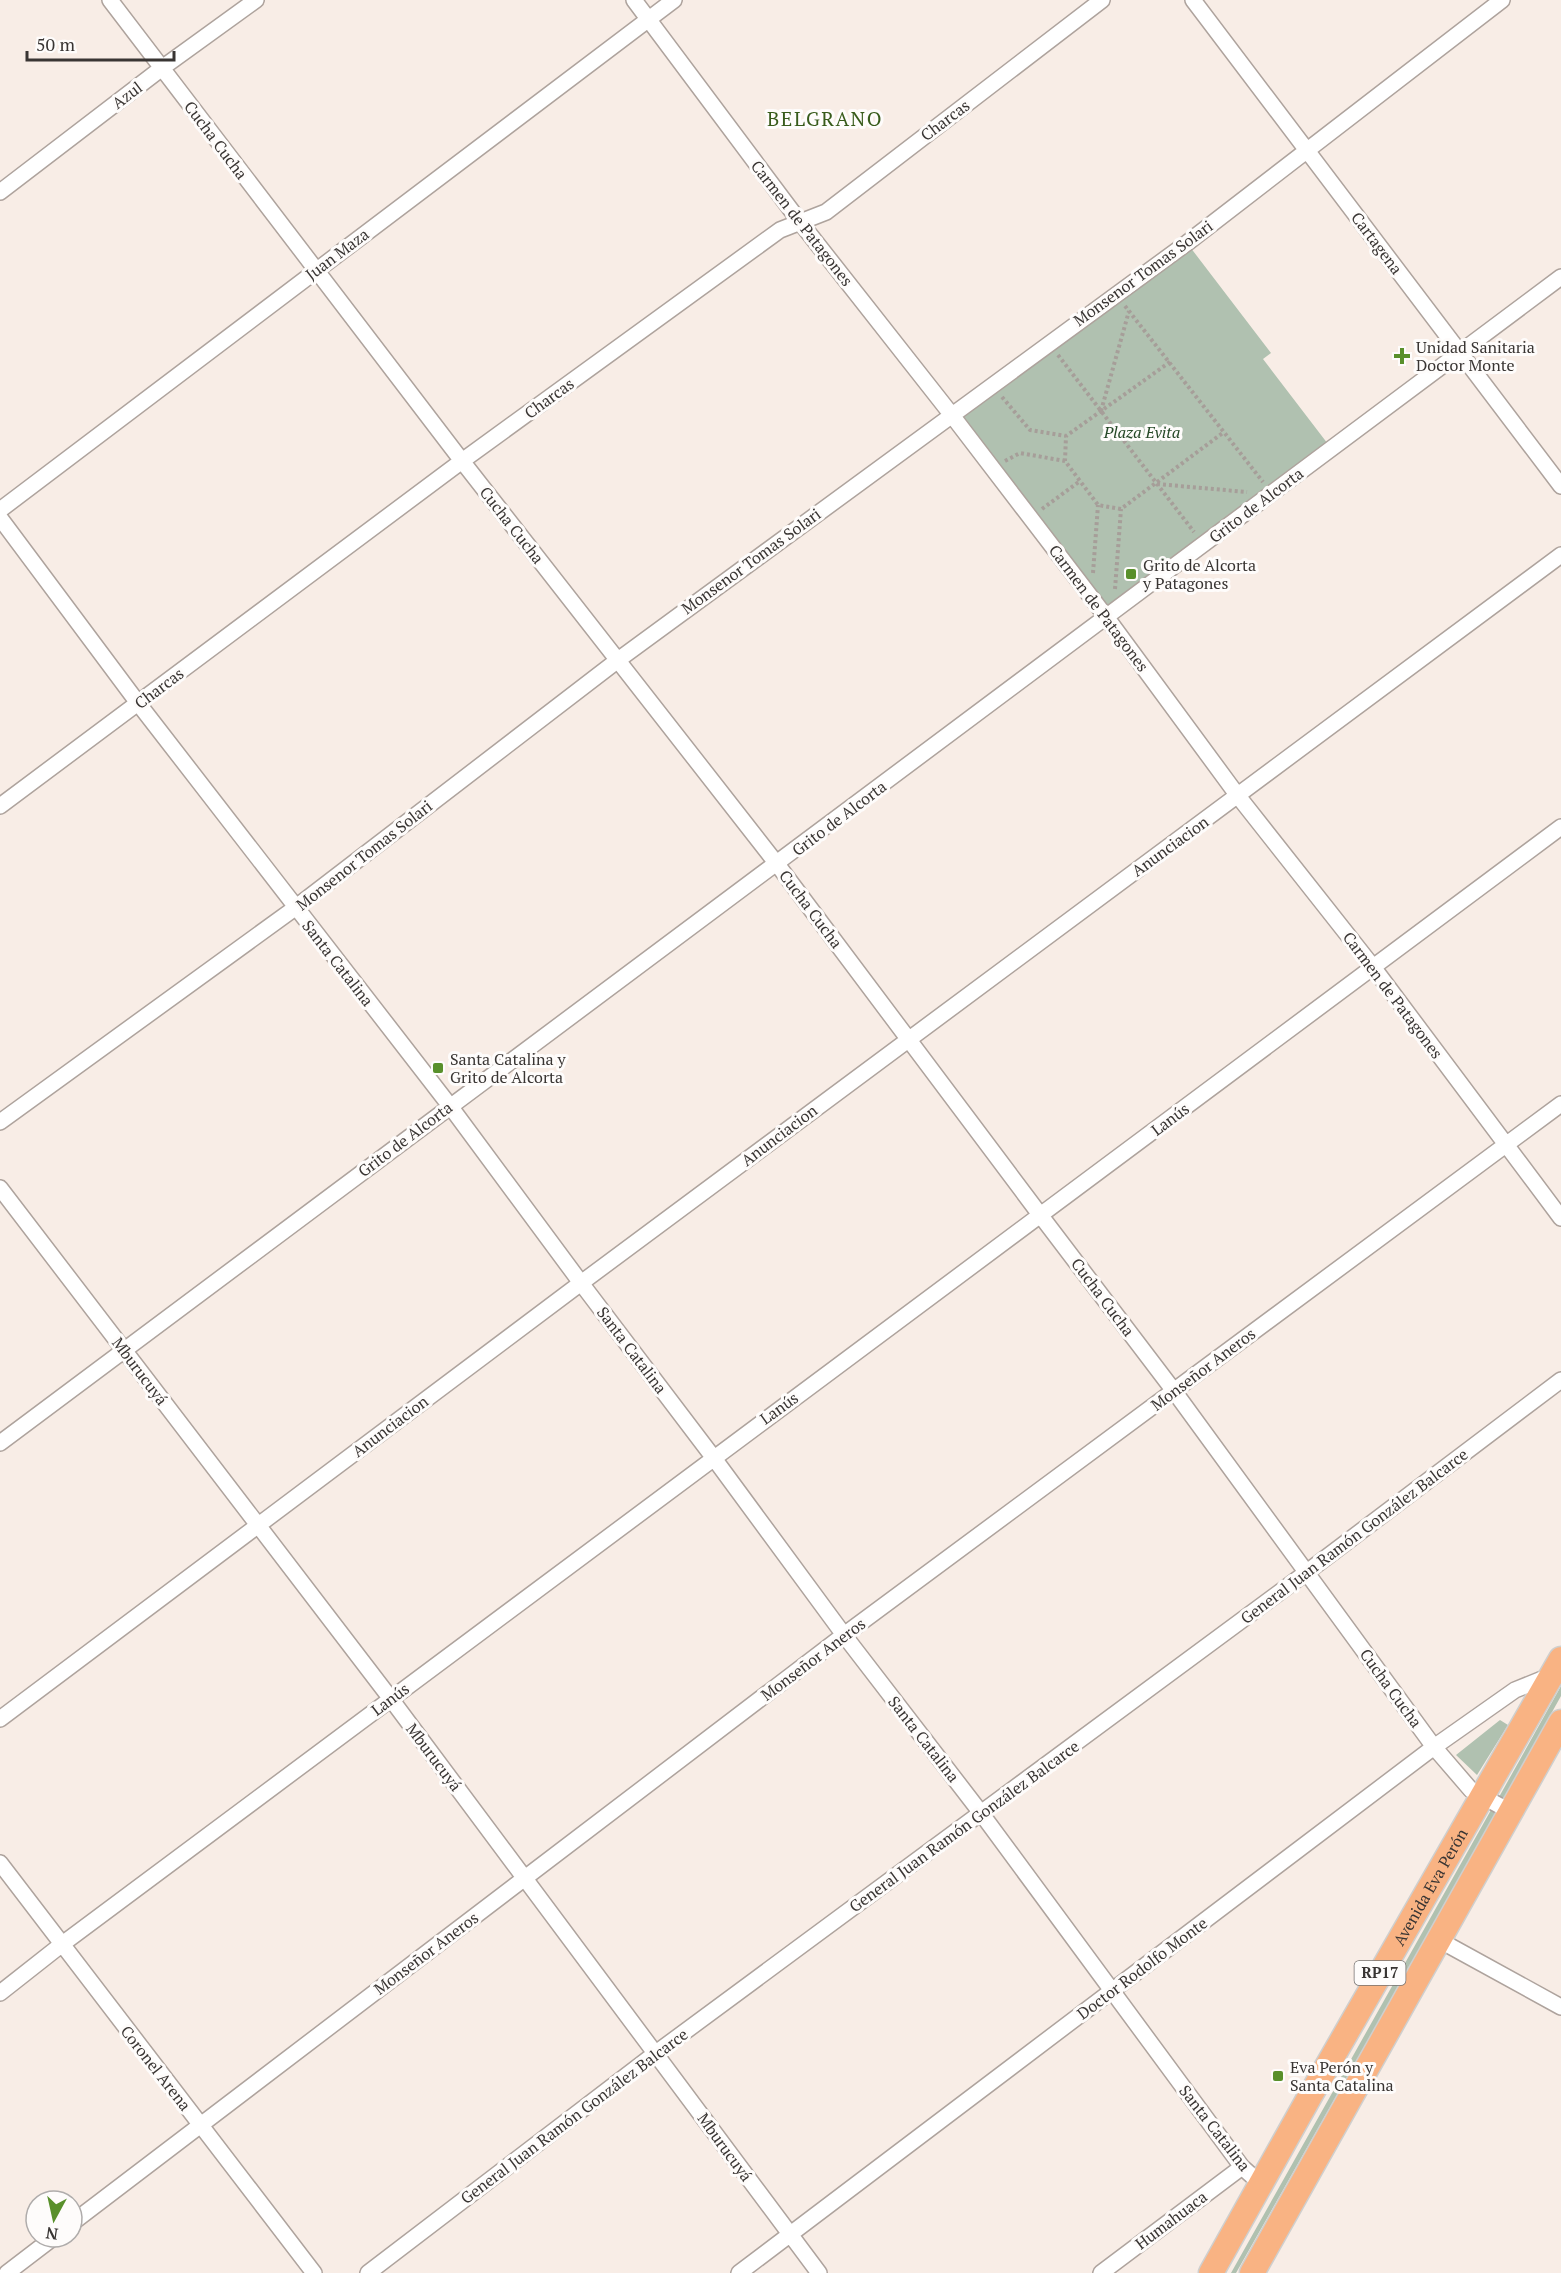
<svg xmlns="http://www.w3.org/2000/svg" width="1561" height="2273" font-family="'PT Serif',serif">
<rect width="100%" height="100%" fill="#f8ede6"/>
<path fill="#b0c1b0" d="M 1187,243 L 1271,353 L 1263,359 L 1331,448 L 1107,618 L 951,414 Z
M 1561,1686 L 1561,1696 L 1503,1800 L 1499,1797 Z
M 1500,1720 L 1508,1725 L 1477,1775 L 1456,1755 Z
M 1491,1810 L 1496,1814 L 1236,2273 L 1231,2273 Z"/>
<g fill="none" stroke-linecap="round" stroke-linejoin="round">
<g stroke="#aea39d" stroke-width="18">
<path id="street" d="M 110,0 L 462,461 L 777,864 L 1041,1216 L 1174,1391 L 1434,1747 L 1471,1790 L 1511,1812
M 634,0 L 800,222 L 951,414 L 1107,618 L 1238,796 L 1373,967 L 1561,1218
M 1193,0 L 1561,486
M 0,192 L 162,68 L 256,0
M 0,510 L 674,0
M 0,518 L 138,703 L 450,1106 L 581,1283 L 713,1457 L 844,1635 L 981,1813 L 1242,2167 L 1261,2184
M 0,806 L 462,461 L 780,230 L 826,212 L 1102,0
M 0,1122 L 295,908 L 618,660 L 1187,243 L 1502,0
M 0,1188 L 391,1699 L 819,2273
M 0,1443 L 1561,277
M 0,1719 L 581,1283 L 1561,555
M 0,1863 L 314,2273
M 1439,1940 L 1561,2007
M 0,1993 L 61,1945 L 1561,827
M 72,2223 L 844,1635 L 1561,1104
M 7,2273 L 54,2237
M 368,2273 L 656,2053 L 1307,1572 L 1561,1380
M 739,2273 L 1434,1747 L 1515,1690 L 1552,1675
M 1101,2273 L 1242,2167"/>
</g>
<g stroke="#cfcfce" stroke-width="27">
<g id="primary">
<path id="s1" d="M 1211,2273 L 1310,2096 L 1561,1659"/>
<path d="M 1252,2273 L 1561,1722"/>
</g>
</g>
<path stroke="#a69e99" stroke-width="4" stroke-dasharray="3 3" stroke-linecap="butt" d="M 1125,306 L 1263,482
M 1058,355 L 1194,532
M 1170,362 L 1066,436 L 1065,461 L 1098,505 L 1121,509 L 1224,432
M 1002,397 L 1030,430 L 1066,436
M 1101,411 L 1129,311
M 1005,461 L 1020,453 L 1065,461
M 1157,484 L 1247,492
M 1042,509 L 1080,481
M 1093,573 L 1098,505
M 1115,589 L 1121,509"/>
<use href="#street" stroke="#fff" stroke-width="15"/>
<use href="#primary" stroke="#f9b383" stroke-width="24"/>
</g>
<g fill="#59902b" stroke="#fefcfb" stroke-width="2">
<path d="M1399 347h6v6h6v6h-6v6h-6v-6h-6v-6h6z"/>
<rect x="1125" y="568" width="12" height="12" rx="3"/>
<rect x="432" y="1062" width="12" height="12" rx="3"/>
<rect x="1272" y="2070" width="12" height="12" rx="3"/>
</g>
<g text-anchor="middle" stroke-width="6" stroke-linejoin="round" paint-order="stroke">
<rect fill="#fefcfb" stroke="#74716f" stroke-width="1.5" x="1354.5" y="1961" width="51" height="24" rx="4.5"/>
<g font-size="15" font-weight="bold" fill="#393533">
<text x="1380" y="1978">RP17</text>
</g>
<g font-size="16" fill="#393533" stroke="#fefcfb">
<text transform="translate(127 95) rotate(-37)" y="6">Azul</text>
<text transform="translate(945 120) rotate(-37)" y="6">Charcas</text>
<text transform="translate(216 140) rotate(53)" y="6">Cucha Cucha</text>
<text transform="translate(802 223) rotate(52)" y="6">Carmen de Patagones</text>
<text transform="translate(1377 243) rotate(53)" y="6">Cartagena</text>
<text transform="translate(337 254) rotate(-37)" y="6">Juan Maza</text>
<text transform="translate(1143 273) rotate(-36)" y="6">Monsenor Tomas Solari</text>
<text transform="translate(549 398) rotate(-36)" y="6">Charcas</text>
<text transform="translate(1256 505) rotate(-37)" y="6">Grito de Alcorta</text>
<text transform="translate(512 525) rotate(52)" y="6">Cucha Cucha</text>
<text transform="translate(751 561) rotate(-36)" y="6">Monsenor Tomas Solari</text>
<text transform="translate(1099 608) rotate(53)" y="6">Carmen de Patagones</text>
<text transform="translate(159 688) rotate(-37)" y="6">Charcas</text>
<text transform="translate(839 818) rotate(-37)" y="6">Grito de Alcorta</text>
<text transform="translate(1170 846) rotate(-36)" y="6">Anunciacion</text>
<text transform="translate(364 855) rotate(-38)" y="6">Monsenor Tomas Solari</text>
<text transform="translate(811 909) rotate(53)" y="6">Cucha Cucha</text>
<text transform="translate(338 963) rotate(52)" y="6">Santa Catalina</text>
<text transform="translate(1393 995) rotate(53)" y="6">Carmen de Patagones</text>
<text transform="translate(1170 1119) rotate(-37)" y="6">Lanús</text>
<text transform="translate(779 1135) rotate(-37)" y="6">Anunciacion</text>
<text transform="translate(405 1139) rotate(-37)" y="6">Grito de Alcorta</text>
<text transform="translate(1103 1297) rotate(53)" y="6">Cucha Cucha</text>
<text transform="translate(632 1350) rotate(53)" y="6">Santa Catalina</text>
<text transform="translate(1203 1369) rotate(-37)" y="6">Monseñor Aneros</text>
<text transform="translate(140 1371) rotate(53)" y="6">Mburucuyá</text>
<text transform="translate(779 1408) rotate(-36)" y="6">Lanús</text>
<text transform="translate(390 1426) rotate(-37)" y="6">Anunciacion</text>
<text transform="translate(1354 1536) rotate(-37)" y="6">General Juan Ramón González Balcarce</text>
<text transform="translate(813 1659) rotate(-37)" y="6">Monseñor Aneros</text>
<text transform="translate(1391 1688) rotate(54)" y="6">Cucha Cucha</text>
<text transform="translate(390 1699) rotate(-37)" y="6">Lanús</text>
<text transform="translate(924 1739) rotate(52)" y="6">Santa Catalina</text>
<text transform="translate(434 1757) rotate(53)" y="6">Mburucuyá</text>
<text transform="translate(964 1826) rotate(-36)" y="6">General Juan Ramón González Balcarce</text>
<text dy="6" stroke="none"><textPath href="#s1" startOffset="444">Avenida Eva Perón</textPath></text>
<text transform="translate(426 1953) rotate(-37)" y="6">Monseñor Aneros</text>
<text transform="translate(1142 1968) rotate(-37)" y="6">Doctor Rodolfo Monte</text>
<text transform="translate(156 2068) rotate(52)" y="6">Coronel Arena</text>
<text transform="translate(574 2116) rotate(-37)" y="6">General Juan Ramón González Balcarce</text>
<text transform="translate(1215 2128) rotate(52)" y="6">Santa Catalina</text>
<text transform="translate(725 2147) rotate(54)" y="6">Mburucuyá</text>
<text transform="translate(1171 2220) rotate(-37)" y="6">Humahuaca</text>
</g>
<g font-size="16" fill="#393533" stroke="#fefcfb" text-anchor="start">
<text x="1416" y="353">Unidad Sanitaria<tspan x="1416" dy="18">Doctor Monte</tspan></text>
<text x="1143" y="571">Grito de Alcorta<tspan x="1143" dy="18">y Patagones</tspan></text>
<text x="450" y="1065">Santa Catalina y<tspan x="450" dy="18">Grito de Alcorta</tspan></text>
<text x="1290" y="2073">Eva Perón y<tspan x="1290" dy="18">Santa Catalina</tspan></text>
</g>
<g font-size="16" font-style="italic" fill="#244826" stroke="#fefcfb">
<text x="1142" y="438">Plaza Evita</text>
</g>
<g font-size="20" letter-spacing="1.5" fill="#385b1b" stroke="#fefcfb">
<text x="825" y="126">BELGRANO</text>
</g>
</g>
<g transform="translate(54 2219) rotate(188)"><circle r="28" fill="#fefcfb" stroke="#afacab" stroke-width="1.5"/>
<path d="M0-4.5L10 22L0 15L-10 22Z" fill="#59902b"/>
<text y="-9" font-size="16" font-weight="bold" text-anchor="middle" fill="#393533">N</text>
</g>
<path d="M27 51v9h147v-9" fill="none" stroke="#393533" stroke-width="3"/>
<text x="36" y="51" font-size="18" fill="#393533" stroke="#fefcfb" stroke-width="4.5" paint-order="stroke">50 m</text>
</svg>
